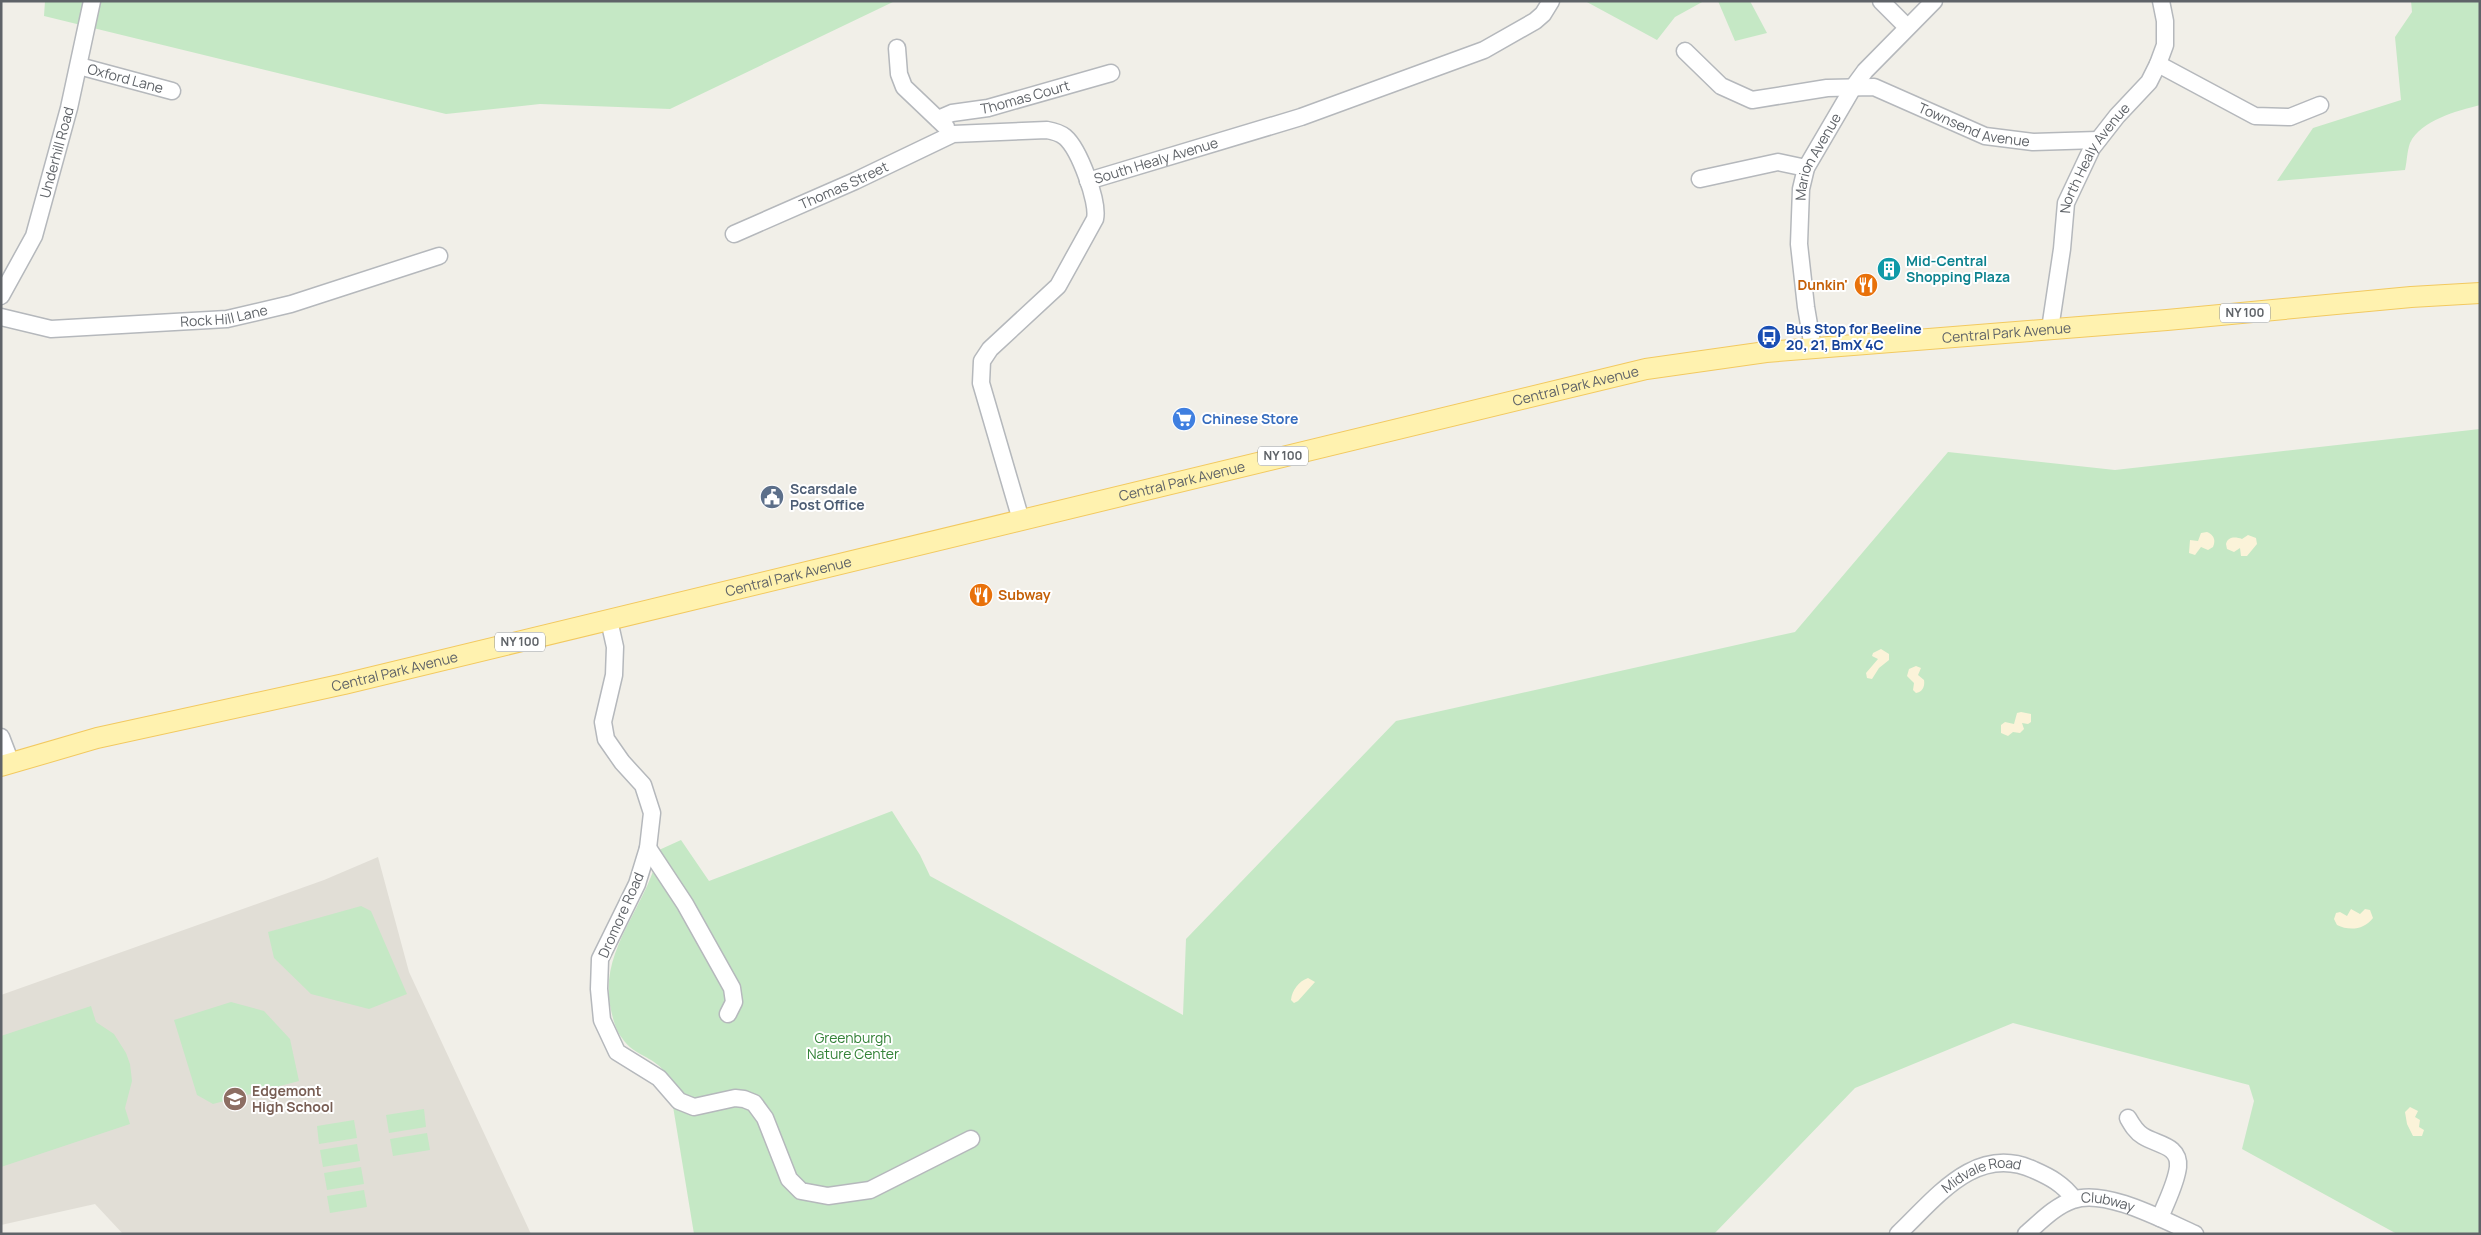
<svg xmlns="http://www.w3.org/2000/svg" width="2481" height="1235" font-family="Manrope,sans-serif">
<rect width="100%" height="100%" fill="#f1efe8"/>
<path fill="#e1ded6" d="M 378,857 L 409,972 L 531,1234 L 123,1234 L 95,1204 L 1,1225 L 1,995 L 324,880 Z"/>
<path fill="#c5e8c5" d="M 45,1 L 895,1 L 670,109 L 540,104 L 446,114 L 44,16 Z
M 1585,1 L 1704,1 L 1675,17 L 1657,40 Z
M 1718,1 L 1750,1 L 1767,33 L 1735,41 Z
M 2411,1 L 2480,1 L 2480,105 C 2457,111 2421,120 2410,143 C 2407,151 2407,162 2405,170 L 2277,181 L 2313,128 L 2401,100 L 2395,37 L 2412,12 Z
M 2480,429 L 2480,1234 L 2397,1234 L 2242,1149 L 2254,1101 L 2249,1085 L 2013,1023 L 1855,1088 L 1714,1234 L 694,1234 L 668,1076 C 665,1073 662,1068 658,1065 C 646,1055 632,1053 622,1038 C 616,1031 613,1019 611,1010 C 597,950 649,905 659,850 L 681,840 L 709,881 L 892,811 L 920,855 L 930,876 L 1183,1015 L 1186,939 L 1396,721 L 1795,632 L 1948,452 L 2115,470 Z
M 361,906 L 371,911 L 407,994 L 369,1009 L 311,994 L 274,958 L 268,932 Z
M 231,1002 L 264,1011 L 290,1039 L 299,1081 L 213,1104 L 197,1095 L 174,1020 Z
M 91,1006 L 96,1022 L 114,1034 L 126,1053 L 130,1064 L 132,1081 L 125,1108 L 130,1124 L 1,1167 L 1,1036 Z
M 424,1109 L 426,1127 L 389,1133 L 386,1115 Z
M 354,1120 L 357,1138 L 319,1144 L 317,1126 Z
M 427,1133 L 430,1150 L 393,1156 L 390,1139 Z
M 357,1144 L 360,1161 L 323,1167 L 320,1150 Z
M 361,1167 L 364,1184 L 327,1190 L 324,1173 Z
M 364,1190 L 367,1207 L 330,1213 L 327,1196 Z"/>
<path fill="#fbf3d9" d="M 2207,532 C 2214,535 2216,540 2213,547 L 2208,550 L 2201,547 L 2195,555 L 2189,553 L 2190,540 L 2198,541 L 2201,533 Z
M 2248,535 L 2256,538 L 2257,544 L 2247,556 L 2241,556 L 2240,548 L 2234,552 L 2227,549 L 2226,544 C 2228,536 2236,537 2242,539 Z
M 1881,649 L 1889,654 L 1889,660 L 1879,668 L 1872,679 L 1867,678 L 1866,673 L 1878,659 L 1872,656 L 1873,653 Z
M 1916,666 L 1921,668 L 1918,675 L 1924,680 C 1925,686 1923,692 1916,693 L 1913,690 L 1914,683 L 1907,676 L 1909,669 Z
M 2021,712 L 2031,714 L 2031,722 L 2028,724 L 2022,723 L 2024,729 L 2020,733 L 2013,732 L 2008,736 L 2001,733 L 2001,725 L 2005,722 L 2014,724 L 2017,713 Z
M 2351,909 L 2360,914 L 2365,909 L 2370,910 L 2373,918 C 2364,930 2349,931 2337,925 L 2334,919 L 2336,913 L 2340,912 L 2347,916 Z
M 1308,978 L 1315,982 L 1298,1001 L 1294,1003 L 1291,1000 C 1292,990 1299,981 1308,978 Z
M 2410,1107 L 2418,1111 L 2415,1117 L 2420,1120 L 2419,1127 L 2424,1130 L 2422,1136 L 2413,1136 L 2407,1124 L 2405,1112 Z"/>
<g fill="none" stroke-linecap="round" stroke-linejoin="round">
<g stroke="#b5b8bc" stroke-width="19">
<g id="minor">
<path d="M 1881,1 L 1907,27"/>
<path d="M 897,48 L 899,74 L 904,87 L 946,127"/>
<path id="s1" d="M 1685,51 L 1721,86 L 1752,100 L 1827,88 L 1874,87 L 1985,136 L 2033,142 L 2098,140"/>
<path d="M 2158,64 L 2255,116 L 2290,117 L 2320,105"/>
<path id="s2" d="M 79,66 L 172,91"/>
<path id="s3" d="M 938,119 L 952,113 L 988,108 L 1111,73"/>
<path d="M 1700,179 L 1778,162 L 1806,168"/>
<path id="s4" d="M 1088,181 L 1301,117 L 1484,50 L 1535,21 L 1543,14 L 1551,1"/>
<path id="s5" d="M 734,234 L 855,181 L 953,134 L 1047,130 C 1053,131 1060,133 1065,137 C 1079,149 1099,202 1095,219 L 1058,286 L 990,349 L 982,361 L 981,383 L 1021,520"/>
<path id="s6" d="M 1,296 L 34,236 L 69,108 L 92,1"/>
<path id="s7" d="M 1,317 L 51,329 L 227,319 L 291,304 L 439,256"/>
<path id="s8" d="M 2050,329 L 2062,249 L 2066,203 L 2092,148 L 2117,116 L 2149,82 L 2158,64 L 2165,45 L 2165,21 L 2161,1"/>
<path id="s9" d="M 1813,348 L 1806,307 L 1799,244 L 1801,189 L 1806,168 L 1854,86 L 1865,71 L 1934,1"/>
<path d="M 609,620 L 615,647 L 614,675 L 603,722 L 606,739 L 622,762 L 643,785 L 652,813 L 648,848 L 637,884 L 600,959 L 599,989 L 602,1020 L 617,1052 L 659,1078 L 679,1101 L 694,1107 L 735,1098 L 744,1099 L 754,1103 L 765,1118 L 789,1179 L 801,1191 L 828,1196 L 870,1190 L 971,1139"/>
<path d="M 1,737 L 11,763"/>
<path d="M 648,848 L 685,904 L 732,988 L 734,1002 L 728,1014"/>
<path d="M 2128,1118 C 2132,1125 2136,1132 2143,1136 C 2157,1145 2180,1145 2178,1167 C 2176,1184 2166,1202 2160,1218"/>
<path id="s10" d="M 1898,1234 C 1936,1198 1976,1143 2034,1170 C 2050,1177 2063,1184 2074,1199"/>
<path id="s11" d="M 2026,1234 C 2040,1222 2055,1206 2073,1200 C 2105,1188 2165,1221 2195,1234"/>
</g>
</g>
<g stroke="#f2c960" stroke-width="22">
<g id="major">
<path id="s12" d="M 1,766 L 97,738 L 344,684 L 1646,369 L 1766,352 L 2167,320 L 2411,297 L 2480,293"/>
</g>
</g>
<use href="#minor" stroke="#fff" stroke-width="16"/>
<use href="#major" stroke="#fff2af" stroke-width="20"/>
</g>
<defs>
<g id="building-disc" transform="scale(1.25)"><circle r="9.5" fill="#0f9aa8" stroke="#fff"/><path d="M-4-6H4V6H1V3H-1V6H-4ZM-2.5-4.3h1.7v1.8h-1.7ZM.8-4.3h1.7v1.8H.8ZM-2.5-1h1.7V.8h-1.7ZM.8-1h1.7V.8H.8Z" fill="#fff"/></g>
<g id="restaurant-disc" transform="scale(1.25)"><circle r="9.5" fill="#e8710a" stroke="#fff"/><path d="M-5-6h1v4h1v-4h1v4h1v-4h1v5L-1.5 .5V6h-2V.5L-5-1ZM5-6V6H3V1.5H1.5Q1.5-4 5-6Z" fill="#fff"/></g>
<g id="bus-disc" transform="scale(1.25)"><circle r="9.5" fill="#1a4fb4" stroke="#fff"/><path d="M-5-6H5V4H4V6H2V4H-2V6H-4V4H-5ZM-3.5-4V0h7V-4ZM-3.5 1.2v1.5H-2V1.2ZM2 1.2v1.5H3.5V1.2Z" fill="#fff"/></g>
<g id="supermarket-disc" transform="scale(1.25)"><circle r="9.5" fill="#3f7fe0" stroke="#fff"/><path d="M-6-5.5h2.5l.6 2H6L4.5 2H-2.5L-4.4-4H-6ZM-1.5 3.2a1.3 1.3 0 1 0 .1 0ZM3 3.2a1.3 1.3 0 1 0 .1 0Z" fill="#fff"/></g>
<g id="civic-disc" transform="scale(1.25)"><circle r="9.5" fill="#5c6f8a" stroke="#fff"/><path d="M-.6-6.5H3V-4.5H.6V-3L4-1V1h2V6H-6V1h2V-1L-.6-3ZM-1.2 2.5V6h2.4V2.5Z" fill="#fff"/></g>
<g id="school-disc" transform="scale(1.25)"><circle r="9.5" fill="#8d6e63" stroke="#fff"/><path d="M0-5L7-2L0 1L-7-2ZM-4 1L0 2.5L4 1V4Q0 6-4 4Z" fill="#fff"/></g>
</defs>
<g fill-rule="evenodd">
<use href="#building-disc" x="1889" y="269"/>
<use href="#restaurant-disc" x="1866" y="285"/>
<use href="#bus-disc" x="1769" y="337"/>
<use href="#supermarket-disc" x="1184" y="419"/>
<use href="#civic-disc" x="772" y="497"/>
<use href="#restaurant-disc" x="981" y="595"/>
<use href="#school-disc" x="235" y="1099"/>
</g>
<g text-anchor="middle" stroke-width="4" stroke-linejoin="round" paint-order="stroke">
<g fill="#fff" stroke="#8f9295" stroke-width="1">
<rect x="2220" y="303.5" width="50" height="19" rx="4"/>
<rect x="1258" y="446.5" width="50" height="19" rx="4"/>
<rect x="495" y="632.5" width="50" height="19" rx="4"/>
</g>
<g font-size="12" font-weight="bold" fill="#5f6368">
<text x="2245" y="317">NY 100</text>
<text x="1283" y="460">NY 100</text>
<text x="520" y="646">NY 100</text>
</g>
<g font-size="14" fill="#5f6368" stroke="#fff">
<text dy="5" stroke="none"><textPath href="#s2" startOffset="48">Oxford Lane</textPath></text>
<text dy="5" stroke="none"><textPath href="#s3" startOffset="90">Thomas Court</textPath></text>
<text dy="5" stroke="none"><textPath href="#s1" startOffset="315">Townsend Avenue</textPath></text>
<text dy="5" stroke="none"><textPath href="#s6" startOffset="155">Underhill Road</textPath></text>
<text dy="5" stroke="none"><textPath href="#s9" startOffset="196">Marion Avenue</textPath></text>
<text dy="5" stroke="none"><textPath href="#s4" startOffset="71">South Healy Avenue</textPath></text>
<text dy="5" stroke="none"><textPath href="#s8" startOffset="180">North Healy Avenue</textPath></text>
<text dy="5" stroke="none"><textPath href="#s5" startOffset="120">Thomas Street</textPath></text>
<text dy="5" stroke="none"><textPath href="#s7" startOffset="225">Rock Hill Lane</textPath></text>
<text dy="5" stroke="none"><textPath href="#s12" startOffset="2055">Central Park Avenue</textPath></text>
<text dy="5" stroke="none"><textPath href="#s12" startOffset="1620">Central Park Avenue</textPath></text>
<text dy="5" stroke="none"><textPath href="#s12" startOffset="1215">Central Park Avenue</textPath></text>
<text dy="5" stroke="none"><textPath href="#s12" startOffset="810">Central Park Avenue</textPath></text>
<text dy="5" stroke="none"><textPath href="#s12" startOffset="405">Central Park Avenue</textPath></text>
<text transform="translate(621 915) rotate(-66)" y="5">Dromore Road</text>
<text dy="5" stroke="none"><textPath href="#s10" startOffset="106">Midvale Road</textPath></text>
<text dy="5" stroke="none"><textPath href="#s11" startOffset="94">Clubway</textPath></text>
</g>
<g font-size="14" font-weight="bold" fill="#0d838f" stroke="#fff" text-anchor="start">
<text x="1906" y="266">Mid-Central<tspan x="1906" dy="16">Shopping Plaza</tspan></text>
</g>
<g font-size="14" font-weight="bold" fill="#c56008" stroke="#fff" text-anchor="end">
<text x="1848" y="290">Dunkin'</text>
<text x="998" y="600" text-anchor="start">Subway</text>
</g>
<g font-size="14" font-weight="bold" fill="#164399" stroke="#fff" text-anchor="start">
<text x="1786" y="334">Bus Stop for Beeline<tspan x="1786" dy="16">20, 21, BmX 4C</tspan></text>
</g>
<g font-size="14" font-weight="bold" fill="#366cbe" stroke="#fff" text-anchor="start">
<text x="1202" y="424">Chinese Store</text>
</g>
<g font-size="14" font-weight="bold" fill="#4e5e75" stroke="#fff" text-anchor="start">
<text x="790" y="494">Scarsdale<tspan x="790" dy="16">Post Office</tspan></text>
</g>
<g font-size="14" fill="#348238" stroke="#fff">
<text x="853" y="1043">Greenburgh<tspan x="853" dy="16">Nature Center</tspan></text>
</g>
<g font-size="14" font-weight="bold" fill="#785e54" stroke="#fff" text-anchor="start">
<text x="252" y="1096">Edgemont<tspan x="252" dy="16">High School</tspan></text>
</g>
</g>
<rect width="2481" height="1235" fill="none" stroke="#5f6368" stroke-width="5"/>
</svg>
